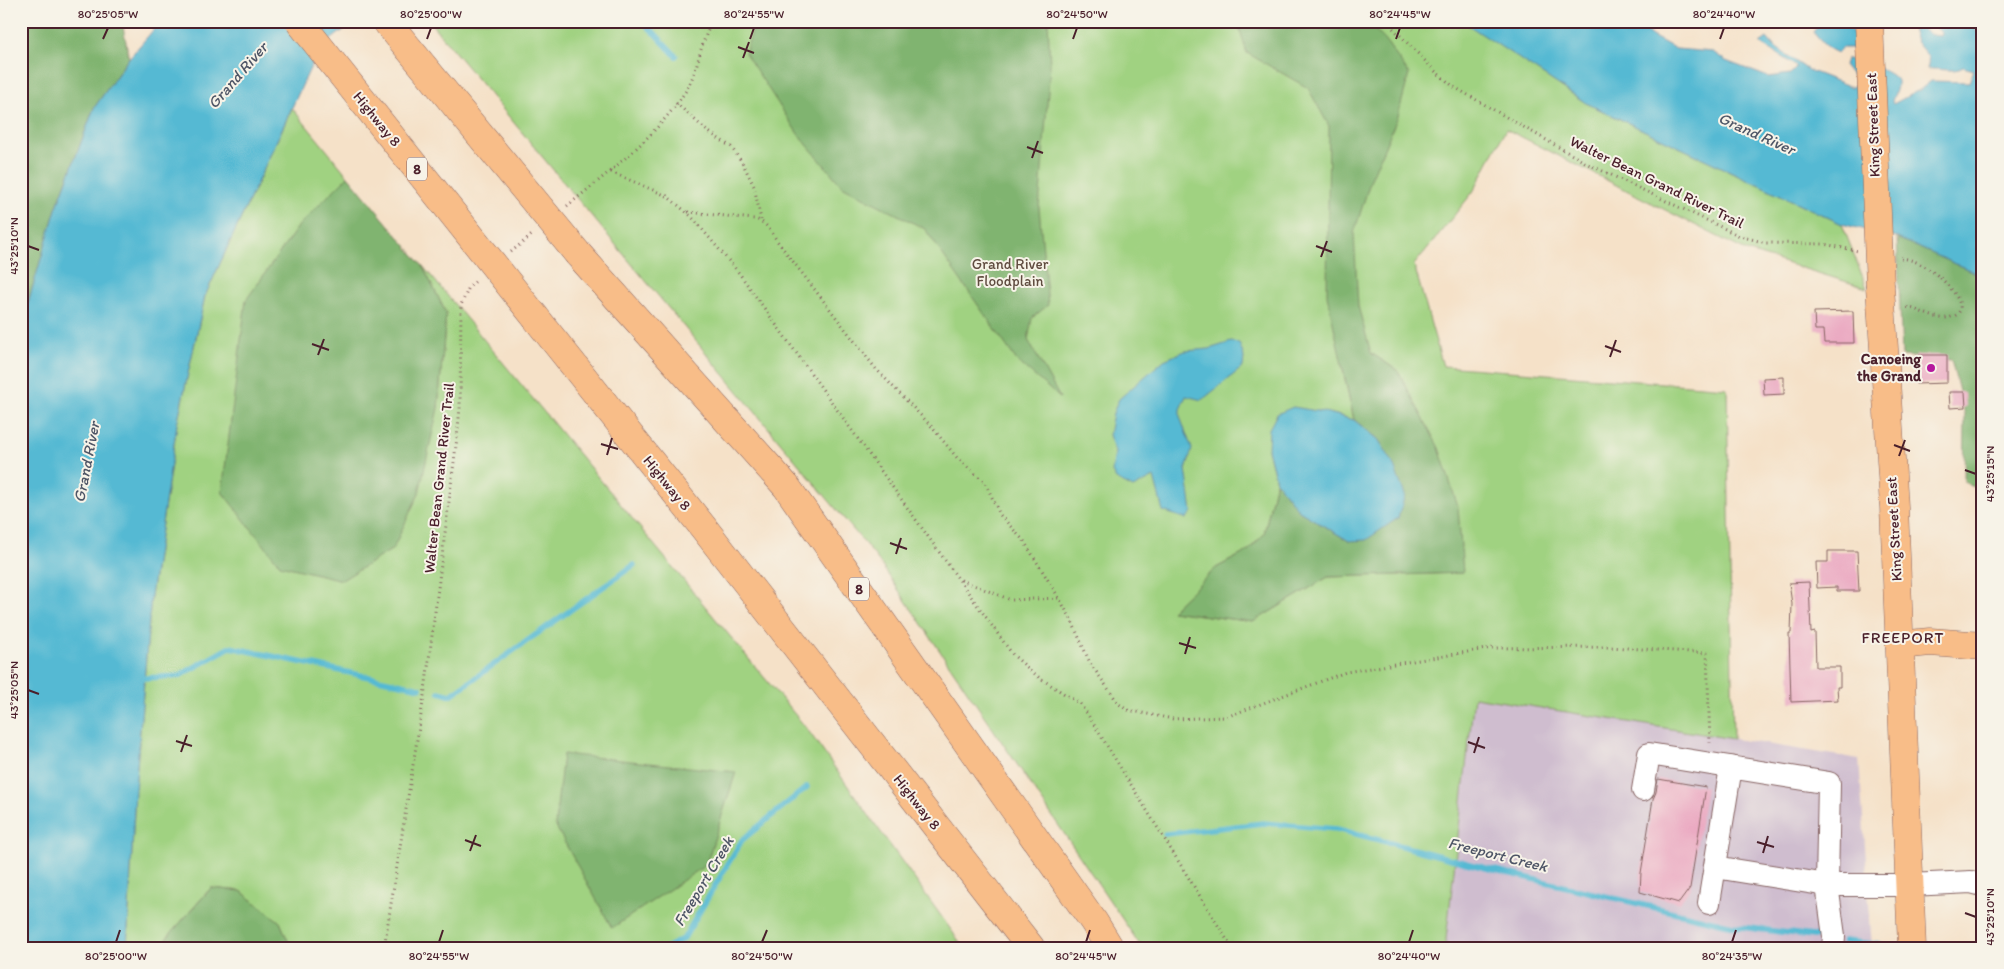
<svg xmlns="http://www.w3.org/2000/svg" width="2004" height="969" font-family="Itim,sans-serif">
<rect width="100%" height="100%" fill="#f7f3e8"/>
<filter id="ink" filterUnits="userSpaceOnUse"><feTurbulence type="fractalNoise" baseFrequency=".02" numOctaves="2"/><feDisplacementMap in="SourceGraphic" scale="10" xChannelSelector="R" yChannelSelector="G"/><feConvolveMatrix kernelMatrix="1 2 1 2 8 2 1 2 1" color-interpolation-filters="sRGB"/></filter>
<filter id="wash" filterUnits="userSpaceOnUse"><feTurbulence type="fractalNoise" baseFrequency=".0096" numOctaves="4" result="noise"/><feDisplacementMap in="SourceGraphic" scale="20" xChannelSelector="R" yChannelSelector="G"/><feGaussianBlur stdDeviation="1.12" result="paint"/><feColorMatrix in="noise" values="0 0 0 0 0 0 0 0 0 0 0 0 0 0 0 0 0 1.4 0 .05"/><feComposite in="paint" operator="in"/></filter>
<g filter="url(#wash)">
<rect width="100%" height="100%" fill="#f5e1c8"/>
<path fill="#cfbdcf" d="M 1474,697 L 1859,759 L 1872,948 L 1445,948 Z"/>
<path fill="#a0d281" stroke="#757856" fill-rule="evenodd" d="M 429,21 L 1463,21 L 1586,103 L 1842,224 L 1867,288 L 1746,251 L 1506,129 L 1473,192 L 1414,265 L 1443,366 L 1727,388 L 1733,739 L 1474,697 L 1445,948 L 1142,948 L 876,557 ZM 1371,353 L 1398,371 L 1463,573 L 1328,577 L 1253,622 L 1172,611 L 1216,568 L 1248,551 L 1264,534 L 1276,481 L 1268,449 L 1329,413 L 1354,420 L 1342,366 ZM 1189,459 L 1186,469 L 1186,518 L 1163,511 Z
M 292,108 L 348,176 L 300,224 L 438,408 L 446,313 L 422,265 L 807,729 L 964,948 L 291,948 L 280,922 L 241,891 L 211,888 L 158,948 L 127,948 L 135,791 L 151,596 L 177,424 L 205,296 Z"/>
<path fill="#80b46f" stroke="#656a4d" d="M 21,21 L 122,21 L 129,58 L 94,108 L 56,209 L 21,326 Z
M 758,21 L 1048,21 L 1050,66 L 1039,208 L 1048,305 L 1032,318 L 1028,340 L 1060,398 L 1017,361 L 925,229 L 842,186 L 798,134 L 745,53 L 755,22 Z
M 1237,21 L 1366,21 L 1385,40 L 1409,74 L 1398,116 L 1371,179 L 1354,233 L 1358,306 L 1371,353 L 1398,371 L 1439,448 L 1458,507 L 1463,573 L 1328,577 L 1253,622 L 1171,611 L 1216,568 L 1248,551 L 1264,534 L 1276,481 L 1299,511 L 1349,541 L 1378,439 L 1354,420 L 1327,295 L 1329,126 L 1308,88 L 1247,53 Z
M 348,176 L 422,265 L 446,313 L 438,408 L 419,493 L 393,549 L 342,580 L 280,565 L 222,492 L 246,300 L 300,224 Z
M 1897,238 L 1983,276 L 1983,492 L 1964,482 L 1965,415 L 1951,360 L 1902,356 Z
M 563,754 L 736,772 L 706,865 L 612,928 L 555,825 Z
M 211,888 L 241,891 L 280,922 L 291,948 L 158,948 Z"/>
<path fill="#55b9d3" stroke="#506c7f" d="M 161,21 L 355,21 L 319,49 L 205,296 L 177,424 L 151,596 L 135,791 L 127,948 L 21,948 L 21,326 L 56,209 L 94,108 L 129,58 Z
M 1462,21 L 1630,21 L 1635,22 L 1652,36 L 1676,49 L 1713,52 L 1726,61 L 1768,77 L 1790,74 L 1797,67 L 1760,43 L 1767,38 L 1774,46 L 1808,70 L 1849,86 L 1853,87 L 1857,82 L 1844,65 L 1846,59 C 1855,58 1895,72 1897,81 C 1898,88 1894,95 1892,101 L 1893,104 L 1921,89 L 1931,81 L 1969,82 L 1974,70 L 1963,67 C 1955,73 1939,68 1927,69 C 1931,55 1926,55 1918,44 C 1914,38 1912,29 1911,21 L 1924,21 L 1921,23 C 1924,35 1930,35 1941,36 L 1942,33 L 1928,21 L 1973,21 L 1976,31 L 1983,34 L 1983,276 L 1897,238 L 1842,224 L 1586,103 Z
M 1715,21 L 1752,21 L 1740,28 Z
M 1837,23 C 1848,27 1858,32 1857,45 L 1853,48 L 1841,48 L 1838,53 C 1827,49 1820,41 1813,32 L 1818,26 Z
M 1231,342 L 1239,343 L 1244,357 L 1243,367 L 1202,400 L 1186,396 L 1180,409 L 1180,417 L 1192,449 L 1186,469 L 1192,512 L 1186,519 L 1163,511 L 1154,477 L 1133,488 L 1116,479 L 1112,472 L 1115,452 L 1109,435 L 1113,413 L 1119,399 L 1164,360 L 1185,351 L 1209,349 Z
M 1293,407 L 1329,413 L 1354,420 L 1378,439 L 1392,461 L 1405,495 L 1398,518 L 1366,540 L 1349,541 L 1299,511 L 1276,481 L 1268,449 L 1269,429 L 1277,414 Z"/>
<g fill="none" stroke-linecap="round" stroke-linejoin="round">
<path stroke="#55b9d3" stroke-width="5.5" d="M 643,21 L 676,56
M 144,678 L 179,676 L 230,647 L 420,688
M 439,692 L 451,695 L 634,565
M 1165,834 L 1263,823 L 1337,829 L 1482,867 L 1733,926 L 1821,937
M 1844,941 L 1883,945
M 666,948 L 684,938 L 742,840 L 807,787"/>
</g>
<g id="blocks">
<path fill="#ebaac2" d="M 1853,311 L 1854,343 L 1824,343 L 1823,330 L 1815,330 L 1814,312 Z
M 1916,355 L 1947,355 L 1947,383 L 1916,384 Z
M 1784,377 L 1784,394 L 1764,395 L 1763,378 Z
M 1949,392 L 1965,392 L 1966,407 L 1950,408 Z
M 1828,551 L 1857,551 L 1859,591 L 1837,591 L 1837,587 L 1817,588 L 1816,562 L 1828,562 Z
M 1809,582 L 1811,633 L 1815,632 L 1816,667 L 1840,667 L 1840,687 L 1837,687 L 1838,700 L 1791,702 L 1789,633 L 1791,633 L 1792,604 L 1789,583 Z
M 1658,779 L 1706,787 L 1690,888 L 1679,903 L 1640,892 L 1641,873 L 1653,799 L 1656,792 Z"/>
</g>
</g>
<g filter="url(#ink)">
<use href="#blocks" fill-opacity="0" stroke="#866362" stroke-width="1"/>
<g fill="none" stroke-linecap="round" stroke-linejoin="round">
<g stroke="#866362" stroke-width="24">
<path id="minor" d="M 1643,790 L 1649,754 L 1829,783 L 1827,885 L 1834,936 L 1833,948
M 1715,867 L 1827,885 L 1910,885 L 1971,882 L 1983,885
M 1709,903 L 1731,767"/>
</g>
<g stroke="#866362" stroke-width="29">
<path id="major" d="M 1880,286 L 1894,507 L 1912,948
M 1900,645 L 1930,642 L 1983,646"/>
</g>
<g stroke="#866362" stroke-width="29">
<path id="highway" d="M 578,254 L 786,486 L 1094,922 L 1110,948
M 536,318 L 703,527 L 1031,948"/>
</g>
<path stroke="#866362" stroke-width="3" stroke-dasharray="1 4" stroke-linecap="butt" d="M 1386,21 L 1435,71 L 1454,87 L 1588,164 L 1740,236 L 1766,243 L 1824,244 L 1858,251
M 676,103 L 706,130 L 731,147 L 742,162 L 754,186 L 761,220
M 611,172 L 667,196 L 691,216 L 739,273 L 1013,655 L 1037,676 L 1080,704 L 1088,715 L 1232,948
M 567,206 C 607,174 657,136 685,92 C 699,71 699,43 713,21
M 688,212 L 754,219 C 766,221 771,232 778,242 L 876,369 L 931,426 L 958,459 L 985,482 L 1000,515 L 1024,541 L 1059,598
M 511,252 L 533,234
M 1901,258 C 1913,259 1923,265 1933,272 C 1945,280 1980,315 1945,318 C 1931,319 1918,308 1904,307
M 961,580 L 1011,600 L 1059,598 L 1071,619 L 1090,663 L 1119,704 L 1127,710 L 1173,719 L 1226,717 L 1346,672 L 1492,648 L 1610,647 L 1707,653 L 1710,743
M 384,948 L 426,683 L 457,438 L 460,408 L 461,305 L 469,287 L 477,280"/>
<use href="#minor" stroke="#fff" stroke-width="22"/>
<use href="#major" stroke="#f8bd88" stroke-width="28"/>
<use href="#highway" stroke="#f8bd88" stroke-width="28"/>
<g stroke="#866362" stroke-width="29" stroke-linecap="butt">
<path id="major-bridge" d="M 1869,21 L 1880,286"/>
</g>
<g stroke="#866362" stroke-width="29" stroke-linecap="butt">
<path id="highway-bridge" d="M 299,21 L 536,318
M 386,21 L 578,254"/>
</g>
<use href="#major-bridge" stroke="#f8bd88" stroke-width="28"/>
<use href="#highway-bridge" stroke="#f8bd88" stroke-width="28"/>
</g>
</g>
<path fill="none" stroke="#4a1f2b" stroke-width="2" d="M 103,39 L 108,28M 427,39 L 431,28M 750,39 L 754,28M 1073,39 L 1077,28M 1396,39 L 1400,28M 1720,39 L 1724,28M 738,47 L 754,53M 743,58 L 749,42M 1027,147 L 1043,153M 1032,158 L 1038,141M 28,246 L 39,250M 1316,246 L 1332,252M 1321,257 L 1327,241M 312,344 L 329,350M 1605,346 L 1621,352M 318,355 L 324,339M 1610,357 L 1616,340M 601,444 L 618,449M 1894,445 L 1910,451M 607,455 L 612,438M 1899,456 L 1905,440M 1965,470 L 1976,474M 890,543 L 907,549M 896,554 L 901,538M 1179,643 L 1196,648M 1185,654 L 1190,637M 28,690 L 39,694M 176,741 L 192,746M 1468,742 L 1485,748M 181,752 L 187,735M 1474,753 L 1479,737M 465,840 L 481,846M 1757,842 L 1774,847M 470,851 L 476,835M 1763,853 L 1768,836M 1965,913 L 1976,917M 116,942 L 120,930M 439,942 L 443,930M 762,942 L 767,930M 1086,942 L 1090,930M 1409,942 L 1413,930M 1732,942 L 1736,930"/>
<circle fill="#b5179e" stroke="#f7f3e8" stroke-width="2" cx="1931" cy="368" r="5"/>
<g text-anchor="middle" stroke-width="4" stroke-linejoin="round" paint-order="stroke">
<g fill="#f7f3e8" stroke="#7e5f64" stroke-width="1">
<rect x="407" y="157.5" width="20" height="23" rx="4"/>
<rect x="849" y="577.5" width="20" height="23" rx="4"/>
</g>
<g font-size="14" font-weight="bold" fill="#4a1f2b">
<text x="417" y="174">8</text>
<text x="859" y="594">8</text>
</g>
<g font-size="15" fill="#4a1f2b" stroke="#f7f3e8">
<text transform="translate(377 119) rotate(51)" y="5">Highway 8</text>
<text transform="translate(1873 125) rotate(-92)" y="5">King Street East</text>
<text transform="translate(1657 182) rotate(26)" y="5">Walter Bean Grand River Trail</text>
<text transform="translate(439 478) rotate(-84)" y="5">Walter Bean Grand River Trail</text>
<text transform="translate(667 483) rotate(51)" y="5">Highway 8</text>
<text transform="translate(1894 529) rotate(-93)" y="5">King Street East</text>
<text transform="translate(917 802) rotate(52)" y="5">Highway 8</text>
</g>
<g font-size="15" fill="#604c40" stroke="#f7f3e8">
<text x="1010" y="269">Grand River<tspan x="1010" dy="17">Floodplain</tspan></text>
</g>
<g font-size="15" font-weight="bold" fill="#4a1f2b" stroke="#f7f3e8" text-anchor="end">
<text x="1921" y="364">Canoeing<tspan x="1921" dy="17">the Grand</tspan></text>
</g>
<g font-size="16" font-style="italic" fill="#4e5566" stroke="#f7f3e8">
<text transform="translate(237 75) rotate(-49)" y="6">Grand River</text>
<text transform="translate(1757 133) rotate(24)" y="6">Grand River</text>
<text transform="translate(86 462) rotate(-79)" y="6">Grand River</text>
<text transform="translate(1498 854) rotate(14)" y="6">Freeport Creek</text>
<text transform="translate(703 881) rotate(-59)" y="6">Freeport Creek</text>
</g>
<g font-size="16" letter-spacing="1" fill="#4a1f2b" stroke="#f7f3e8">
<text x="1903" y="643">FREEPORT</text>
</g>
</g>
<rect width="2004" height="969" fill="none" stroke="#f7f3e8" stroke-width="55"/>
<rect x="28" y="28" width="1948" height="914" fill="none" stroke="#4a1f2b" stroke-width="2"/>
<g font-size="12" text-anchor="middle" fill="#4a1f2b">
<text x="108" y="18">80°25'05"W</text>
<text x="431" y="18">80°25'00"W</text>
<text x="754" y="18">80°24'55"W</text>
<text x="1077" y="18">80°24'50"W</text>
<text x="1400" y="18">80°24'45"W</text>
<text x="1724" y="18">80°24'40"W</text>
<text transform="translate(14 246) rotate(-90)" y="4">43°25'10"N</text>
<text transform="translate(1990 474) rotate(-90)" y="4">43°25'15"N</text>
<text transform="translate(14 690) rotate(-90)" y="4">43°25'05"N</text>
<text transform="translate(1990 917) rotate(-90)" y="4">43°25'10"N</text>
<text x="116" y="960">80°25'00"W</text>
<text x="439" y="960">80°24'55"W</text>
<text x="762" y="960">80°24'50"W</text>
<text x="1086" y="960">80°24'45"W</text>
<text x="1409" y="960">80°24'40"W</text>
<text x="1732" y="960">80°24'35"W</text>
</g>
</svg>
